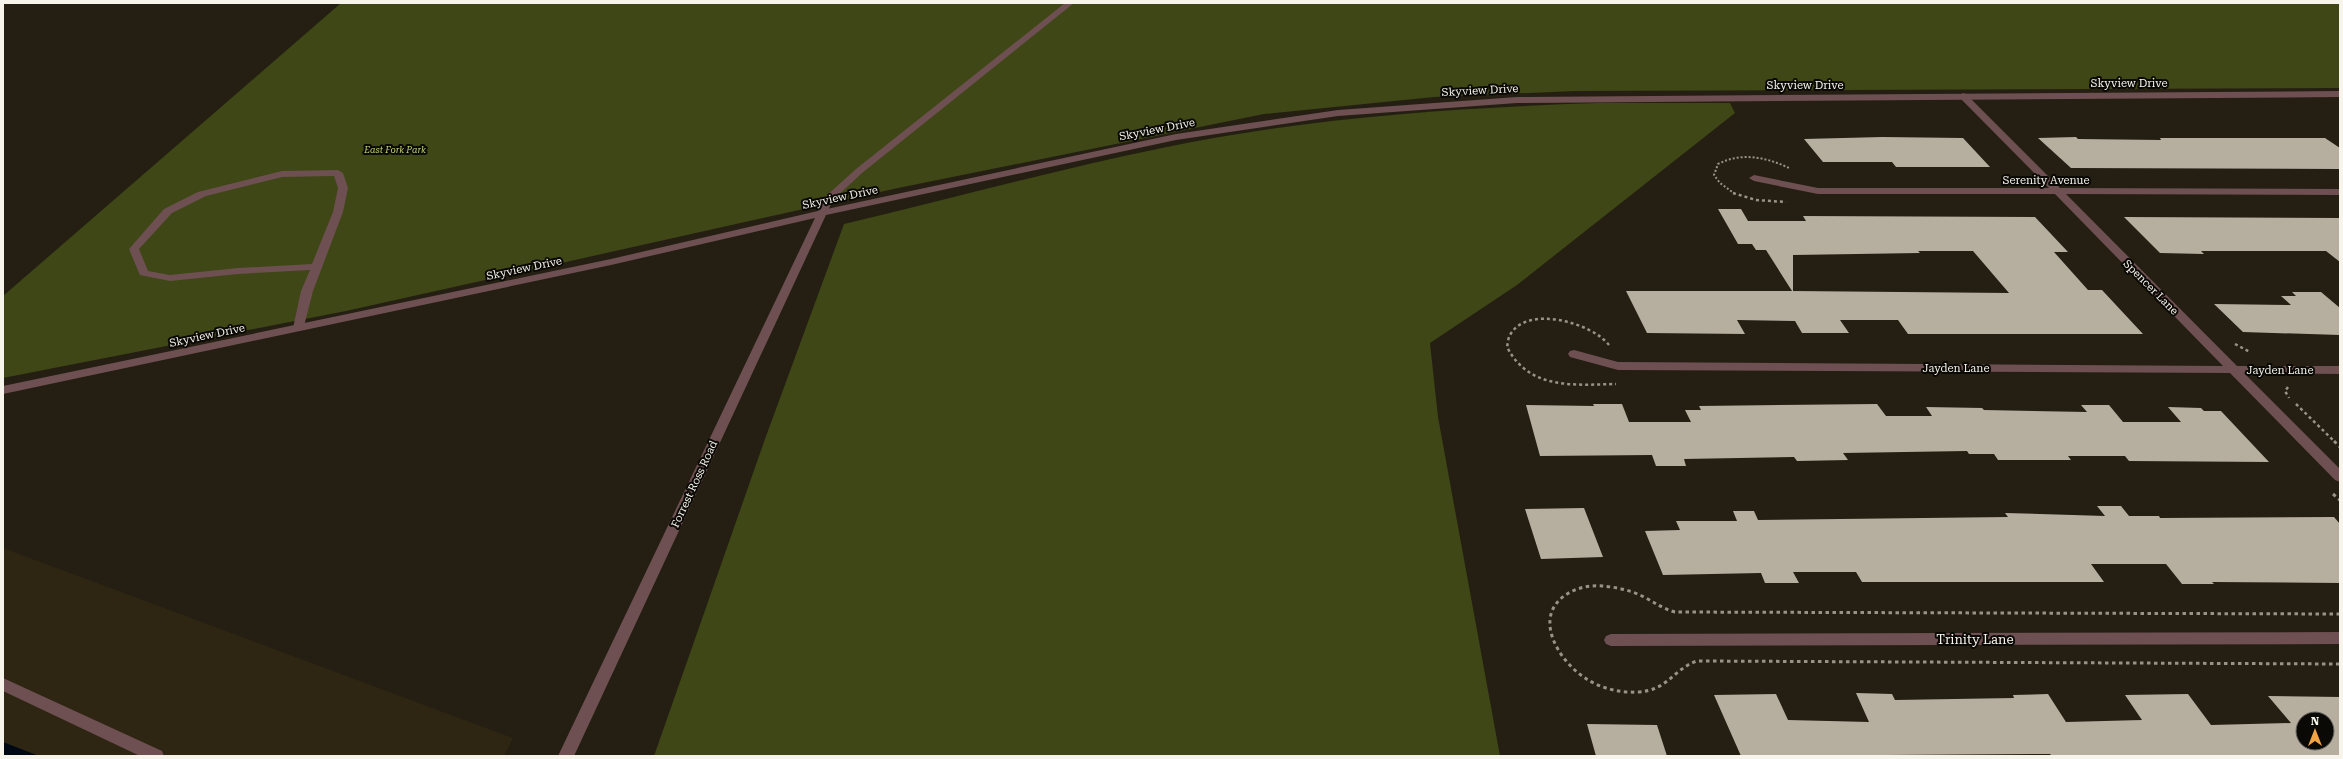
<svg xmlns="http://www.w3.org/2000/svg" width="2343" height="759" font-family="'Roboto Serif',serif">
<rect width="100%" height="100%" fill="#241f12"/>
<path fill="#2e2613" d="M 3,548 L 513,738 L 504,756 L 3,756 Z"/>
<path fill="#3e4715" d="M 341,3 L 2340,3 L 2340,88 L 1576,91 L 1434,97 L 1264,114 L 898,188 L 346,311 L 3,378 L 3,296 Z
M 1597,103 L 1730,103 L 1735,113 L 1517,285 L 1430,343 L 1438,417 L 1500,756 L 654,756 L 765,439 L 844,224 C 950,199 1055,170 1162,148 C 1304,118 1452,108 1597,103 Z"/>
<path fill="#000813" d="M 3,742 L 39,756 L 3,756 Z"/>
<path fill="#b6afa0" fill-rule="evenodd" d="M 1882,137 L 1963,138 L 1990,167 L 1896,167 L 1892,162 L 1823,162 L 1804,139 Z
M 2076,137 L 2078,139 L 2161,140 L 2160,138 L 2325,138 L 2340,148 L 2340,169 L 2071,168 L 2038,138 Z
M 1718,209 L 1741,209 L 1748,221 L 1806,221 L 1803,216 L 2035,217 L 2068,252 L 2054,252 L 2088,290 L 2102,290 L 2143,334 L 1908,334 L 1898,320 L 1840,320 L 1849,333 L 1802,333 L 1795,321 L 1737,320 L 1745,334 L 1647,333 L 1626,291 L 1792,291 L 1766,250 L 1756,250 L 1752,244 L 1738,244 ZM 1918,251 L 1973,251 L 2009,293 L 1793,291 L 1793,255 L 1920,253 Z
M 2124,217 L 2340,218 L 2340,262 L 2326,251 L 2201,251 L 2204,254 L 2160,253 Z
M 2292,292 L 2321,292 L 2340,308 L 2340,335 L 2243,332 L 2214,304 L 2291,305 L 2281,296 L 2296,296 Z
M 1593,404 L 1622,404 L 1629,422 L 1691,422 L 1685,410 L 1701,410 L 1699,406 L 1877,404 L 1886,416 L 1932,416 L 1926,407 L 1982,408 L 1984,410 L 2087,412 L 2081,405 L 2109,405 L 2123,422 L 2181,422 L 2168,407 L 2201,408 L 2204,411 L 2221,411 L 2269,462 L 2129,461 L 2125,456 L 2068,456 L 2071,460 L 1998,460 L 1994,454 L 1969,454 L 1967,451 L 1843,453 L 1848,460 L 1797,461 L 1794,457 L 1684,459 L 1686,466 L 1656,466 L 1652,455 L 1540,456 L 1526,405 L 1594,406 Z
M 2097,506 L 2121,506 L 2129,516 L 2159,516 L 2160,518 L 2334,517 L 2340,524 L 2340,583 L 2212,582 L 2214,584 L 2182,584 L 2166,564 L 2091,564 L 2104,582 L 1862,582 L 1856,572 L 1793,572 L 1799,583 L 1765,583 L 1761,573 L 1663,575 L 1645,531 L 1680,530 L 1676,521 L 1737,521 L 1733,511 L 1754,511 L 1758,520 L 2008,517 L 2005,513 L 2105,516 Z
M 1584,508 L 1603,557 L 1541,559 L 1525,509 Z
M 1856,693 L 1892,694 L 1895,700 L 2014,698 L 2013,695 L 2048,694 L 2066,722 L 2142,720 L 2125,695 L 2188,694 L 2211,725 L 2291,723 L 2268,696 L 2340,697 L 2340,756 L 2052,756 L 2050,754 L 1741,756 L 1714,695 L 1776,694 L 1788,720 L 1869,722 ZM 2303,719 L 2327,719 L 2327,743 L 2303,743 Z
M 1587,724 L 1657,725 L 1667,756 L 1596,756 Z"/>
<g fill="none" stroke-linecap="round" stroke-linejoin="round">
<path stroke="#979389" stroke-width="2" stroke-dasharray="2 2" stroke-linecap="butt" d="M 1735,194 L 1720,183 L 1714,175 L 1718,164 C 1741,152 1766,157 1789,168"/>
<path stroke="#979389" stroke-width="2.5" stroke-dasharray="3 3" stroke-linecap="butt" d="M 1733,193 L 1756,200 L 1786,202
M 2235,344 L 2250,352
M 1609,345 C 1592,323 1527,304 1510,335 C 1508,338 1508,343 1507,347 C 1529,390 1574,385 1616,384
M 2288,387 L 2285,391 L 2289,398
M 2296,404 L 2335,442"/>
<path stroke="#979389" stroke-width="3" stroke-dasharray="3.5 3.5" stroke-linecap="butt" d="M 2334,441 L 2340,447
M 2333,494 L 2340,500
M 2340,614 L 1675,612 C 1663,609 1654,602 1642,596 C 1630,590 1615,587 1602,586 C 1588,585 1575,588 1564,596 C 1533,619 1559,661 1585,678 C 1600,688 1619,693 1637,692 C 1668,691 1673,669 1697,661 L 2340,664"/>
<path fill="#6e5052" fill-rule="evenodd" d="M 1065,3 L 1074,3 L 862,173 L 833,200 L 826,215 L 818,215 L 817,213 L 825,197 L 856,169 Z
M 338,170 L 343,173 L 348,188 L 343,212 L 313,291 L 303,330 L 295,330 L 293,328 L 301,291 L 310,270 L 238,274 L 170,281 L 140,275 L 139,273 L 129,249 L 164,209 L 198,192 L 282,171 ZM 334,176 L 338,188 L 333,212 L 312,264 L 238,268 L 170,275 L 148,271 L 139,249 L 172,213 L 206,196 L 282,177 Z
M 3,678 L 162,751 L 164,756 L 140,756 L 3,691 Z"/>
<path fill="#6e5052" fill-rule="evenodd" d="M 1963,93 L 1966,94 L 2060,188 L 2340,189 L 2340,195 L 2066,194 L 2237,366 L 2340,366 L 2340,374 L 2244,373 L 2340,469 L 2340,482 L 2335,480 L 2230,373 L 1618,370 L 1570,357 L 1568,354 L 1570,351 L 1574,350 L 1618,362 L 2223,366 L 2055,194 L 1818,194 L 1754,181 L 1749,178 L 1754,175 L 1818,188 L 2049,188 L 1960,98 L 1959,96 Z
M 2340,632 L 2340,644 L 1611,646 L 1606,644 L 1604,640 L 1606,636 L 1611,634 Z"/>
<path fill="#6e5052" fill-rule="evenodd" d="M 2340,91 L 2340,97 L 1517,103 L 1338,116 L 1176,140 L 826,215 L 574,756 L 558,756 L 815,218 L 611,265 L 3,394 L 3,386 L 611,259 L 822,210 L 1176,134 L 1338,110 L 1517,97 Z"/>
</g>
<g text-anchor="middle" stroke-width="4" stroke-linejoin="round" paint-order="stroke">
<g font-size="9" font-style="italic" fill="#c2d579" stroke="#0b0905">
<text x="395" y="153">East Fork Park</text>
</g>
<g font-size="11" fill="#f7f4ec" stroke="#0b0905">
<text x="2129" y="87">Skyview Drive</text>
<text x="1805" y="89">Skyview Drive</text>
<text transform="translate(1480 90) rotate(-3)" y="4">Skyview Drive</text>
<text transform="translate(1157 129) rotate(-11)" y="4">Skyview Drive</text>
<text x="2046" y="184">Serenity Avenue</text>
<text transform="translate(840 197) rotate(-12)" y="4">Skyview Drive</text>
<text transform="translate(524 268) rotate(-12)" y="4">Skyview Drive</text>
<text transform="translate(2151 287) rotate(45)" y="4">Spencer Lane</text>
<text transform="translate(207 335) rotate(-12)" y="4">Skyview Drive</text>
<text x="1956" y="372">Jayden Lane</text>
<text x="2280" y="374">Jayden Lane</text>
<text transform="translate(694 484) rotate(-65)" y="4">Forrest Ross Road</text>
</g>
<g font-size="13" fill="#f7f4ec" stroke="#0b0905">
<text x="1975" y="644">Trinity Lane</text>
</g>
</g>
<rect width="2343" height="759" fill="none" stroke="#f7f4ec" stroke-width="8"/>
<g transform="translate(2315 731)"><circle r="19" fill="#0b0905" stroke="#696761"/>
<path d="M0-3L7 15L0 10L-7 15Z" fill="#f3a442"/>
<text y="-6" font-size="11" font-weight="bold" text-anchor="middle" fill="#f7f4ec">N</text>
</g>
</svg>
